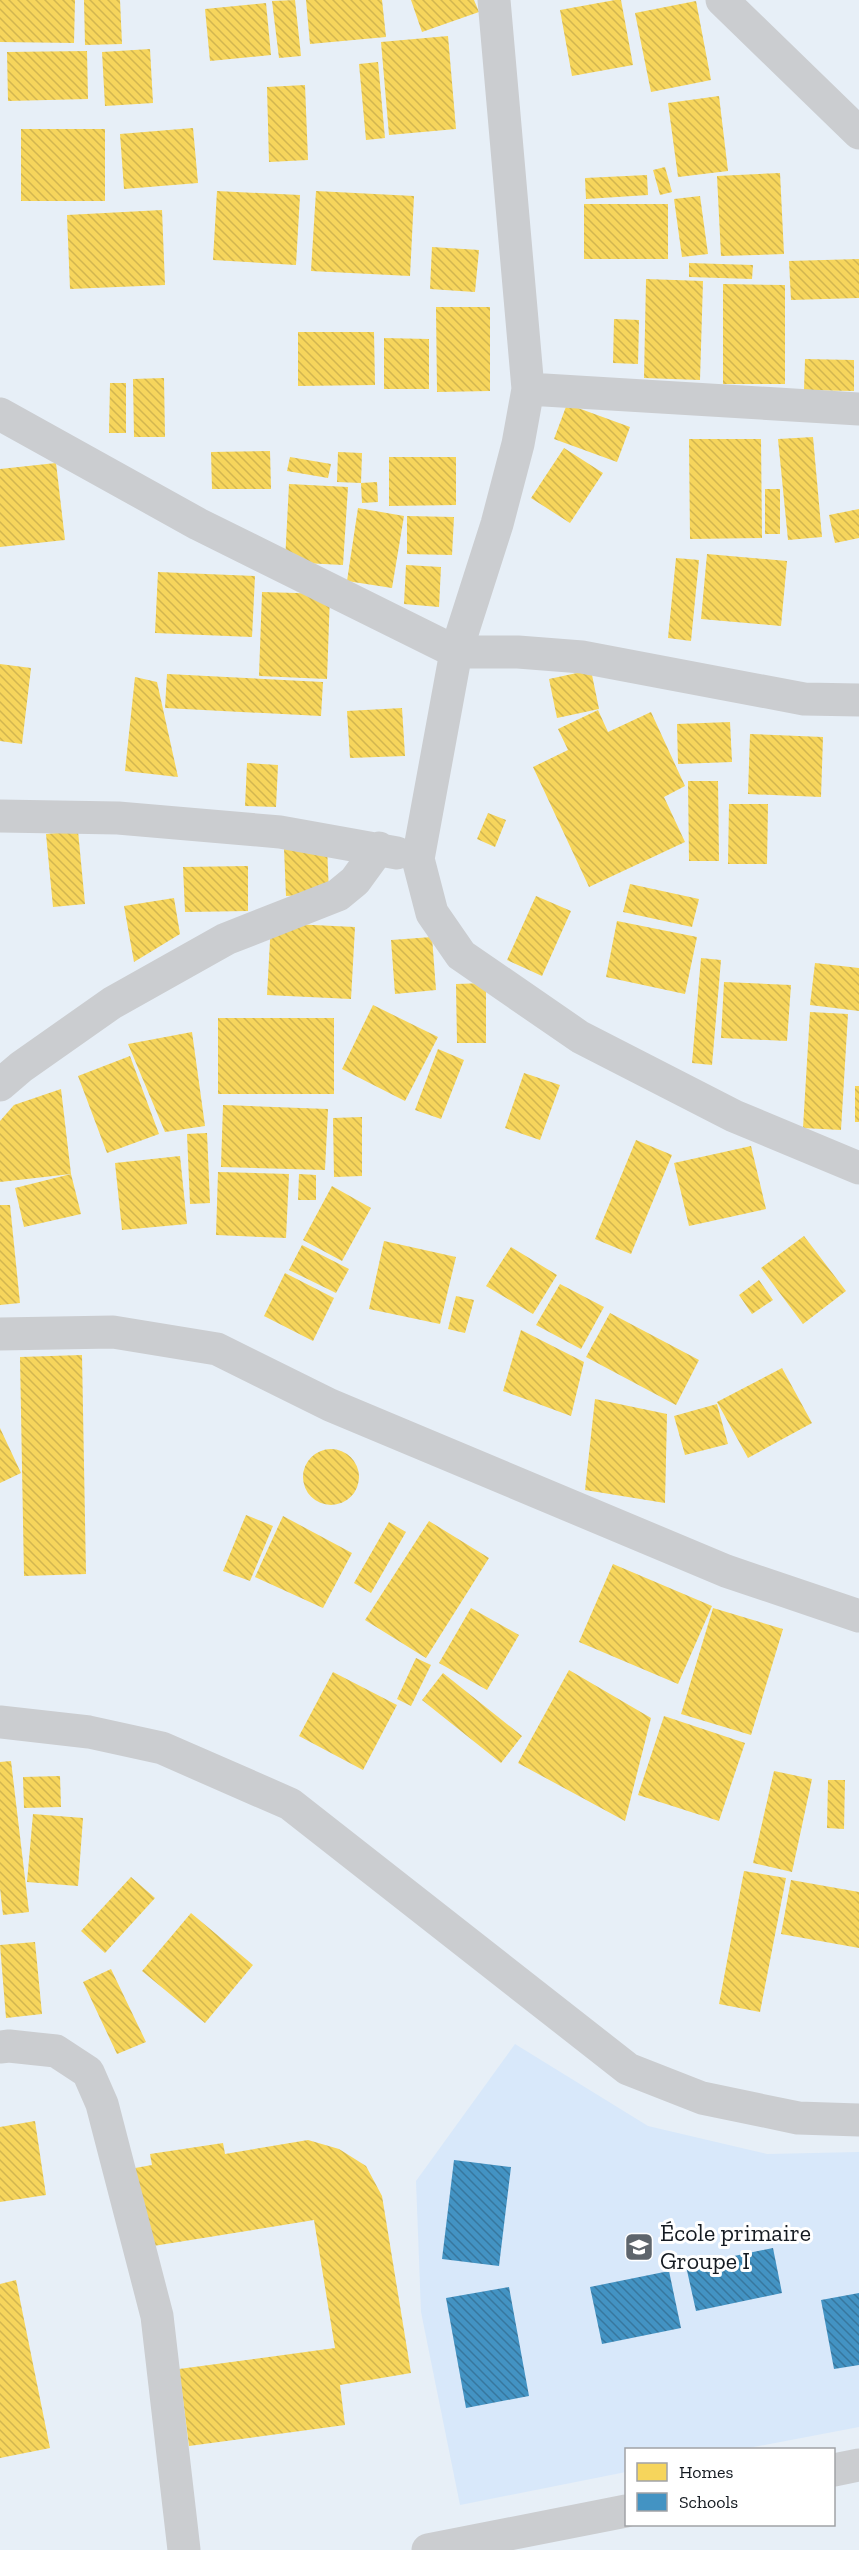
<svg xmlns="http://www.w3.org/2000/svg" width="859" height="2550" font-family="'Zilla Slab',serif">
<defs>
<pattern id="homes-back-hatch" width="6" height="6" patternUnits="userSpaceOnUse" patternTransform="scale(1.5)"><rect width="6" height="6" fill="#f6d55c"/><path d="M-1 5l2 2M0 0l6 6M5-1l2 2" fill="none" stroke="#d2b650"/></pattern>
<pattern id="schools-back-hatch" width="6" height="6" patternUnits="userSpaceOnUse" patternTransform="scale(1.5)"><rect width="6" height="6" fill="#4393c3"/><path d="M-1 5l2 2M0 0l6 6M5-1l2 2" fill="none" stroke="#37779e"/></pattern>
</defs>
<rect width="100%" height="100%" fill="#e7eff7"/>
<path fill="#d8e8fa" d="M 515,2044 L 648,2126 L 767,2154 L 859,2152 L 859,2427 L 743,2449 L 626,2450 L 626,2472 L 460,2505 L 421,2312 L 416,2181 Z"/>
<path fill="url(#homes-back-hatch)" d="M 0,0 L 75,0 L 74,43 L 0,42 Z
M 84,0 L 120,0 L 122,44 L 85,45 Z
M 295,0 L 301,56 L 279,58 L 272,1 Z
M 306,0 L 382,0 L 386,37 L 310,44 Z
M 411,0 L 474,0 L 479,12 L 422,32 Z
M 615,0 L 621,0 L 633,65 L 572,76 L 560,10 Z
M 696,1 L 711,80 L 651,92 L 635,13 Z
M 266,3 L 271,55 L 210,61 L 205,9 Z
M 448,36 L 456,129 L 389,135 L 381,42 Z
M 150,49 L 153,103 L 105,106 L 102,52 Z
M 87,51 L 88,99 L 8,101 L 7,52 Z
M 378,62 L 385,138 L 366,140 L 359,64 Z
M 305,85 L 308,160 L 269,162 L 267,87 Z
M 719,96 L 728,171 L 678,177 L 668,103 Z
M 193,128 L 198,183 L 124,189 L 120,134 Z
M 21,129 L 105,129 L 105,201 L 21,201 Z
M 665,167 L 672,192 L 660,195 L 653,170 Z
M 780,173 L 784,254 L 721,256 L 717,176 Z
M 647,175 L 648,195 L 586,199 L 585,178 Z
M 217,191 L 300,195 L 296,265 L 213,260 Z
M 316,191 L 414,196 L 410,276 L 311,271 Z
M 700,196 L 708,254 L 682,257 L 674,199 Z
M 584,204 L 668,204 L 668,259 L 584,259 Z
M 162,210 L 165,285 L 70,289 L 67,215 Z
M 432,247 L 479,250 L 475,292 L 430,289 Z
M 859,259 L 859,298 L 791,300 L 789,261 Z
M 689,263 L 753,265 L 752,279 L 689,277 Z
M 646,279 L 703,281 L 700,380 L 644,378 Z
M 723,284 L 785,285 L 785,384 L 723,384 Z
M 436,307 L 490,307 L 490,391 L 437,392 Z
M 614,319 L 639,320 L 638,364 L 613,363 Z
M 298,332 L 374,332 L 375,385 L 298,386 Z
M 384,338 L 429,339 L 429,389 L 384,389 Z
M 805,359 L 854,360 L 854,391 L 804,390 Z
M 164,378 L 165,437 L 134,437 L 133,379 Z
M 110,383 L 126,383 L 126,433 L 109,433 Z
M 567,404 L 630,427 L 617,462 L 554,439 Z
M 813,437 L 822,537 L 788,540 L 778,439 Z
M 689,439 L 761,439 L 762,538 L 690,539 Z
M 564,448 L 603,473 L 570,523 L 531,498 Z
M 270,451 L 271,489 L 212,489 L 211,452 Z
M 338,452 L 362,453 L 361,483 L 337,482 Z
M 290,457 L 331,464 L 328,478 L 287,471 Z
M 389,457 L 456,457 L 456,505 L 389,506 Z
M 56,463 L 65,540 L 0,547 L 0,469 Z
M 377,482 L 378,502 L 362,503 L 361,483 Z
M 289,484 L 348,487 L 343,565 L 285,562 Z
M 765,489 L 780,489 L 780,534 L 765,534 Z
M 358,508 L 404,516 L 392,588 L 347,581 Z
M 859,509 L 859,538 L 835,543 L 829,515 Z
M 407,516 L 454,517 L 452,555 L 407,554 Z
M 707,554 L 787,561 L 781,626 L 701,619 Z
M 676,558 L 699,560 L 691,641 L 668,638 Z
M 406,565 L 441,567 L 439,607 L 404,604 Z
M 158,572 L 255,576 L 252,637 L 155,633 Z
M 262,592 L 330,594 L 327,679 L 259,676 Z
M 0,664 L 31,668 L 22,744 L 0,741 Z
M 591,670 L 599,709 L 557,718 L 549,679 Z
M 167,674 L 323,682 L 321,716 L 165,708 Z
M 135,677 L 157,682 L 178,777 L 125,771 Z
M 402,708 L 405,756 L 350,758 L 347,711 Z
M 598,710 L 608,732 L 651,712 L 685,786 L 664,797 L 685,842 L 589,887 L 533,767 L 568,750 L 558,729 Z
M 730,722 L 732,762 L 678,764 L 677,724 Z
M 750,734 L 823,737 L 821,797 L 748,794 Z
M 247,763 L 278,765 L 276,807 L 245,806 Z
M 688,781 L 718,781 L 719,861 L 689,861 Z
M 729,804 L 768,804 L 767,864 L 728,864 Z
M 488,813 L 506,820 L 495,847 L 477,839 Z
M 78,831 L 85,904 L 53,907 L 46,834 Z
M 327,846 L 329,894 L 286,896 L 284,848 Z
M 248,866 L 248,911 L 185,912 L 183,867 Z
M 630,884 L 699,899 L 692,927 L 623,912 Z
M 536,896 L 571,911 L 542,976 L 507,960 Z
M 174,898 L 180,934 L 134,962 L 124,906 Z
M 617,921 L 697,937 L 685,994 L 606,977 Z
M 271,923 L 355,927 L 351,999 L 267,995 Z
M 432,937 L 436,990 L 395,994 L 391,940 Z
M 701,958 L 721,960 L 712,1065 L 692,1063 Z
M 815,963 L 859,968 L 859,1011 L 810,1005 Z
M 724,982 L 791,985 L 787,1041 L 721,1038 Z
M 486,983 L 486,1043 L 457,1043 L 456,984 Z
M 373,1005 L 438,1037 L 405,1101 L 342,1069 Z
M 810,1012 L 848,1014 L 841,1130 L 803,1128 Z
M 218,1018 L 334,1018 L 334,1094 L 218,1094 Z
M 192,1032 L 205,1126 L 165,1132 L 128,1044 Z
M 438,1049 L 464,1060 L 441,1119 L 415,1110 Z
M 130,1056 L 159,1134 L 107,1153 L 78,1076 Z
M 524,1073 L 560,1085 L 540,1140 L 505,1128 Z
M 855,1086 L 859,1086 L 859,1122 L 855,1122 Z
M 61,1089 L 71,1174 L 81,1214 L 24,1227 L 15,1188 L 71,1174 L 0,1182 L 0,1121 L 14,1105 Z
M 223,1105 L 328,1109 L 325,1170 L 221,1167 Z
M 362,1117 L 362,1176 L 334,1177 L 333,1118 Z
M 207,1133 L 210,1203 L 190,1204 L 187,1134 Z
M 636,1140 L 672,1155 L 631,1254 L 595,1239 Z
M 751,1146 L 766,1209 L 689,1226 L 674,1163 Z
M 180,1156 L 187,1224 L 122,1230 L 115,1163 Z
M 218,1172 L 289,1174 L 286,1238 L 216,1235 Z
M 299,1174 L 316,1175 L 316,1200 L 298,1200 Z
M 332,1186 L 371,1208 L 342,1261 L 303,1240 Z
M 0,1205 L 10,1205 L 20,1303 L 0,1305 Z
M 804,1236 L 846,1291 L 803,1324 L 761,1268 Z
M 384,1241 L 456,1257 L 440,1324 L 369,1309 Z
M 302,1245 L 349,1269 L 336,1293 L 289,1270 Z
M 511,1247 L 557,1275 L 533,1314 L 486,1286 Z
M 285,1273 L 334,1298 L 313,1341 L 264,1316 Z
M 759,1280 L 773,1300 L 752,1314 L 739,1295 Z
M 560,1284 L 604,1307 L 581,1349 L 536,1325 Z
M 456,1296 L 474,1300 L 465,1333 L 448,1329 Z
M 610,1313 L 699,1360 L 676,1405 L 586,1357 Z
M 521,1330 L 584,1362 L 571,1416 L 503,1391 Z
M 82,1355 L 86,1574 L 24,1576 L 20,1357 Z
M 782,1368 L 812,1423 L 748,1458 L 717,1402 Z
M 595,1399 L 667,1414 L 665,1503 L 585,1490 Z
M 717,1404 L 728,1444 L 685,1455 L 674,1416 Z
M 0,1428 L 21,1473 L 0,1483 Z
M303 1477a28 28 0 1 1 56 0a28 28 0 1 1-56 0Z
M 246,1515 L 273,1526 L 250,1581 L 223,1571 Z
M 283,1516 L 352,1553 L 323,1608 L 255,1577 Z
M 429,1521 L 489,1558 L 426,1658 L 365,1620 Z
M 389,1522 L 406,1532 L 371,1593 L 354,1583 Z
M 613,1564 L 712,1606 L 678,1684 L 579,1642 Z
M 471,1608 L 519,1635 L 487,1690 L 439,1663 Z
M 713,1608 L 783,1629 L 751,1735 L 681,1714 Z
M 416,1658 L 431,1665 L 411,1706 L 397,1699 Z
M 569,1670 L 651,1718 L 625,1821 L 518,1763 Z
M 333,1672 L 397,1705 L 363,1770 L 299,1736 Z
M 443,1673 L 522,1736 L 501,1763 L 422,1700 Z
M 664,1716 L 745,1743 L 719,1821 L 638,1795 Z
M 11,1761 L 29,1912 L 3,1915 L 0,1888 L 0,1762 Z
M 774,1771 L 812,1779 L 792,1872 L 753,1863 Z
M 60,1776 L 61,1807 L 24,1808 L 23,1777 Z
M 828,1780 L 845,1780 L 844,1829 L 827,1828 Z
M 33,1814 L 83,1818 L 78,1886 L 27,1882 Z
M 744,1871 L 786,1878 L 760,2012 L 719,2004 Z
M 131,1877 L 155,1898 L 105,1953 L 81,1931 Z
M 791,1880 L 859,1892 L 859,1948 L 781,1934 Z
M 191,1913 L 253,1965 L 205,2023 L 142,1971 Z
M 35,1942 L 42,2014 L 6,2018 L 0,1945 Z
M 111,1969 L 146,2042 L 117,2054 L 83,1982 Z
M 35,2121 L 46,2195 L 0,2202 L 0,2127 Z
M 308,2140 L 339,2149 L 366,2166 L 382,2196 L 411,2373 L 340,2385 L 345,2425 L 189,2446 L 179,2369 L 335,2348 L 314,2220 L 147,2247 L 135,2168 L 152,2165 L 150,2154 L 223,2143 L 225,2154 Z
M 16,2280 L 50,2448 L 0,2458 L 0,2284 Z"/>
<path fill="url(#schools-back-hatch)" d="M 454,2160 L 511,2167 L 499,2266 L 442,2259 Z
M 773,2248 L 782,2293 L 696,2311 L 686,2266 Z
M 669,2271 L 681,2328 L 602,2344 L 590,2287 Z
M 509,2287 L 529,2396 L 466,2408 L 446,2298 Z
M 859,2293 L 859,2365 L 834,2369 L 821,2300 Z"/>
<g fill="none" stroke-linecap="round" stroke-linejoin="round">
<path stroke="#cbcdd0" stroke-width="33" d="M 494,0 L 528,389 L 518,444 L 497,524 L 456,652 L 418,859 L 432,913 L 461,955 L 580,1037 L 734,1116 L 859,1168
M 722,0 L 859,133
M 528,389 L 859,409
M 0,414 L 198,524 L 456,652 L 518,652 L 582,657 L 804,699 L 859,700
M 0,816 L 118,818 L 280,832 L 397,853
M 0,1085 L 21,1067 L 112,1003 L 226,939 L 338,895 L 355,881 L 379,848
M 0,1334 L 113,1332 L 217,1349 L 330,1405 L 726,1571 L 859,1616
M 0,1722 L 89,1732 L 162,1748 L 290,1804 L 628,2069 L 702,2098 L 798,2118 L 859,2120
M 0,2047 L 9,2046 L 56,2051 L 88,2072 L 102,2104 L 157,2316 L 184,2550
M 834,2470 L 859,2465
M 428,2550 L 626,2511"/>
</g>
<defs>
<g id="school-square" transform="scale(1.5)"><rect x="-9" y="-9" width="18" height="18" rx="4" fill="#5e656c" stroke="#fff"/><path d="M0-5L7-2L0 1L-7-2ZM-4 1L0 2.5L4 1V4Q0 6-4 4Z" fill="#fff"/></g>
</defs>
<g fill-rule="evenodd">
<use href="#school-square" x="639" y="2247"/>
</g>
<g text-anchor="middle" stroke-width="6" stroke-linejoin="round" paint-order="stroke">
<g font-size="24" fill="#141a21" stroke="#fff" text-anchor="start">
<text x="660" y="2241">École primaire<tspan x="660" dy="28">Groupe I</tspan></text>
</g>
</g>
<rect x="625" y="2448" width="210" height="78" fill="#ffffff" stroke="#a1a3a6" stroke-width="1.5"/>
<rect x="637" y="2463" width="30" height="18" fill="#f6d55c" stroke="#a1a3a6" stroke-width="1.5"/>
<text x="679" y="2478" font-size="18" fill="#141a21">Homes</text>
<rect x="637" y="2493" width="30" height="18" fill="#4393c3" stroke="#a1a3a6" stroke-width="1.5"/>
<text x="679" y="2508" font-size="18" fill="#141a21">Schools</text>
</svg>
